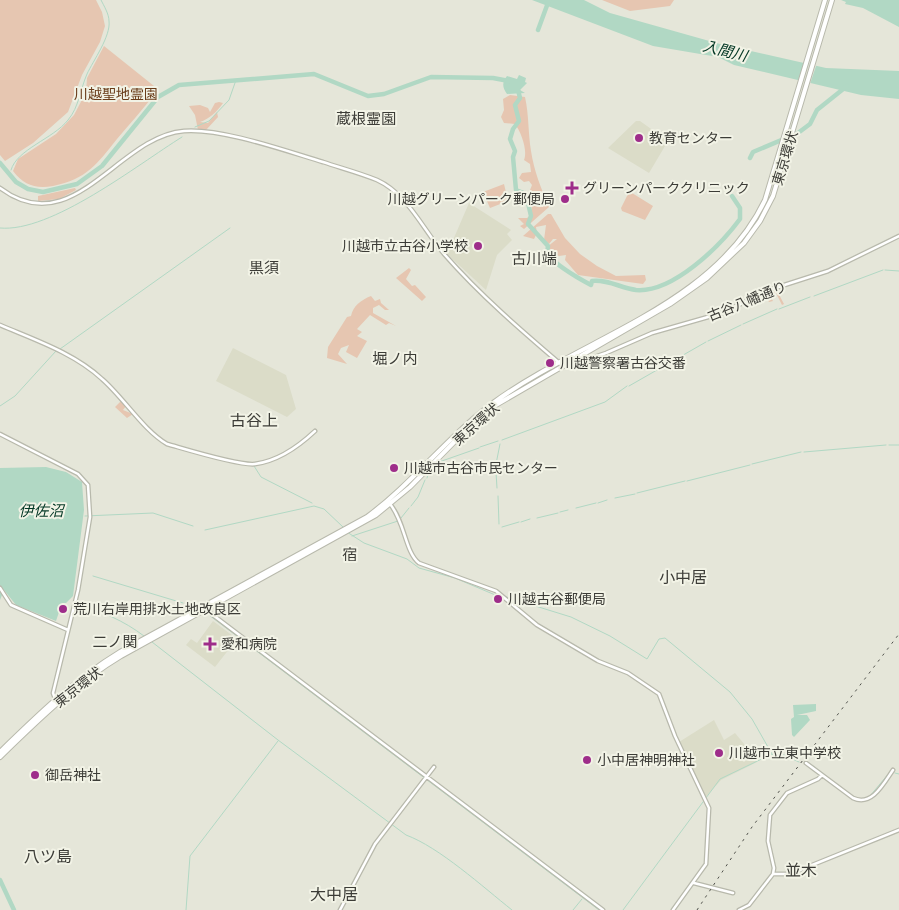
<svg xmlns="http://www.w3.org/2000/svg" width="899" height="910" font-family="'DejaVu Sans','Noto Sans JP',sans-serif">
<rect width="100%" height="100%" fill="#e5e6d9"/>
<path fill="#dbdcc8" d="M 636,121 L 640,121 L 668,141 L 649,173 L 608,148 Z
M 469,203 L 511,230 L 507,234 L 512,240 L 497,255 L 486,290 L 447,254 Z
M 233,348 L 286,375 L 296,409 L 287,417 L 216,381 Z
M 213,621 L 237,639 L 215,667 L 186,645 L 191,639 L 197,643 Z
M 714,720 L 724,740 L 735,733 L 745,745 L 748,744 L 757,762 L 721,780 L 706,797 L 679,742 Z"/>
<path fill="#e6c6b1" d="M 0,0 L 96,0 L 102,12 L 105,26 L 100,42 L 82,75 L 68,112 L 33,143 L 5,161 L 0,155 Z
M 602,0 L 674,0 L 670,6 L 630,11 Z
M 104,46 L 154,86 L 156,89 L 152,91 L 154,95 C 142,110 129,125 117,139 C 97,164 87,179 53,186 C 35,189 24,185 13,171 L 18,159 L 56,134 L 74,115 L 86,92 L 87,78 Z
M 510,95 L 525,97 C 529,115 528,132 531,151 C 534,171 541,188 549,207 L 524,229 L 520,226 L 524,224 L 518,218 L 527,218 L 532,214 L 531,199 L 534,192 L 530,190 L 532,185 L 529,181 L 524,182 L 519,178 L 522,173 L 531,172 L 530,164 L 524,160 C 528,150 521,132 515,124 L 504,123 L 501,117 L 504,110 L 503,99 Z
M 219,102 L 223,103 C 217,112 209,119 200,122 L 208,123 L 217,112 L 218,117 L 206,130 L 198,130 L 195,115 L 189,106 L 200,105 L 208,108 L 210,112 L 215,103 Z
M 504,184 L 508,201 L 490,208 L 483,192 Z
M 75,188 L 76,190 L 59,199 L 38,201 L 38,196 Z
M 632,193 L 653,206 L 645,220 L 622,211 L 621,208 L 628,194 Z
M 548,214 L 551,214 L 565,238 L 580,254 L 597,266 L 616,276 L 645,275 L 646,280 L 643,284 L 578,275 L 565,260 L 566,255 L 559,256 L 547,252 L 547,247 L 557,239 L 553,239 L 549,244 L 544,240 L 546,225 L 536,227 L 537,233 L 534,239 L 523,236 Z
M 409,268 L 411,270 L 406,279 L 412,286 L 415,285 L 426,297 L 422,301 L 396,278 Z
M 776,289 L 784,304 L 782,305 L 776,293 L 770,296 L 773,301 L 769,302 L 764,294 Z
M 371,296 L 375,301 L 380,299 L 381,303 L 389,310 L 385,310 L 379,305 L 373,308 L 373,313 L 396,326 L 389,323 L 386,325 L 370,315 L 357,329 L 362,332 L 357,336 L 367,341 L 357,358 L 346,352 L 349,345 L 341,348 L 338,354 L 347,364 L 327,358 L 328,347 L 347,317 L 351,316 C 353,306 361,300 371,296 Z
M 121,401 L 126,406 L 123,410 L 133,414 L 127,418 L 115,407 Z"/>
<path fill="#b1d8c4" d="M 532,0 L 584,0 L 610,13 L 720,44 L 826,68 L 899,71 L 899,99 L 861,95 L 734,65 L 718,57 L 653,46 Z
M 841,0 L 899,0 L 899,27 L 863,8 L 845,4 L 846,2 Z
M 519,75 L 526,78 L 525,82 L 527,83 L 520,90 L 525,93 L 507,94 C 502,87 502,82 507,76 L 517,79 Z
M 46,467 L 66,472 L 82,482 L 84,510 L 73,596 L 66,603 L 62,603 L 56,621 L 16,605 L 4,590 L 0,600 L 0,468 Z
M 816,704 L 816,711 L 797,715 L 807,715 L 810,720 L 794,737 L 792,735 L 791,719 L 794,717 L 793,705 Z"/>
<path fill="#e5e6d9" d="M 805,60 L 817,63 L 810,84 L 799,82 Z"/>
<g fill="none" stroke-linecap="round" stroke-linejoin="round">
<path stroke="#b1d8c4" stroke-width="1" d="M 195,127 L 209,121 L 229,100 L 236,80
M 11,170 C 17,149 53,139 68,120 C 79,107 80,90 87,74 C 93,61 111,36 109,21 C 109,14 104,6 101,0
M 0,228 C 51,233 137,165 182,137
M 885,270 L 899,271
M 814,296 L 883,270
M 779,309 L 810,297
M 743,324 L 777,309
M 708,341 L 741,325
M 60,349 L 230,228
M 629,386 L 706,342
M 0,406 L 15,396 L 56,351
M 502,440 L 605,402 L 627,386
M 889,445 L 899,445
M 480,447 L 498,441
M 804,452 L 886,445
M 439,462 L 479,448
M 496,464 L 500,444
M 752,464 L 801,452
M 254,466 L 261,477 L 312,503
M 496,472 L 497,488
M 427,478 L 429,472
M 687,481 L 750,465
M 637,493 L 685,481
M 498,496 L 499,524
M 615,498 L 635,494
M 598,503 L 607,500
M 411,506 L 418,497 L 425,480
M 576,508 L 596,503
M 560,512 L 568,510
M 85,516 L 153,513 L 193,526
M 401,518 L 409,508
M 537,518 L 558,513
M 521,522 L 530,519
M 502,527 L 519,522
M 205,530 L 314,506 L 324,509 L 343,527
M 347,532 L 364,543 L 407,559 L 419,568 L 455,578 L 500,597 L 503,596 L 571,617 L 610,636 L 647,659 L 659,639 L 665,638 L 730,692 L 752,719 L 772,754
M 352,536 L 398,521
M 93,576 L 183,603
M 78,604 C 102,612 123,620 144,636
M 209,615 L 599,910
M 152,642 L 278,740 L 406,835 C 439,847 483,887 512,910
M 813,766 L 842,788
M 895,773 L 899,774
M 870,796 L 890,772
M 186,910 L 190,856 L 278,741
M 573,910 L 582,899
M 623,910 L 720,779 L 772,754 L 775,756 L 784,755 L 799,762"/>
<path stroke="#b1d8c4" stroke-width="4.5" d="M 538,30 L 549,0
M 518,90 L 520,98 L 515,105 L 519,121 L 513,129 L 510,139 L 515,151 L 513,157 L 516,190 L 526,194 L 531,216 L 528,224 L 548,246 L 547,254 C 558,267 576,277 591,285 L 592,281 C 607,279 621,288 636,290 C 673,293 720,246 740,219 L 740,208 L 732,196
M 750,158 L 753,152 L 798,133 L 810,124 L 817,110 L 847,86
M 0,163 L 16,182 L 28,189 L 43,192 L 77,184 L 102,166 L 158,97 L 179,85 L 314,74 L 368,96 L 384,94 L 431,77 L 493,78 L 509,81
M 0,880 L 14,910"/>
<g stroke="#b8b9ac" stroke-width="5">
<path id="tertiary" d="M 0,188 C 73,243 118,136 184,131 C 222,128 286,151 323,162 C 341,168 360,173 377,180 C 408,194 423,230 445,255 C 480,295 522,331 563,366 L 568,366 L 606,353 L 652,333 L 722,313 L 772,289 L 828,271 L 899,236
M 0,325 C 35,340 74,353 102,379 C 123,397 144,431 167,444 C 185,449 239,466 255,464 C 278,461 299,446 315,431
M 0,434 L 78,474 L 88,485 L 90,517 L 78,590 L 53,693 L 56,701
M 390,504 C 405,522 405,552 419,563 L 496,591 L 537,625 L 598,661 L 628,673 L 659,694 L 675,736 L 709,808 L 706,864 L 673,910
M 0,588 L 11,605 L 68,630
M 205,609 L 603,910
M 806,763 L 853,798 C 872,807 884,783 893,770
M 773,874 L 790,874 L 899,830
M 694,883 L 733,893
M 340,910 L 375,844 L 434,767
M 739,910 L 749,905 L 773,874 L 774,868 L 768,841 L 770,815 L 787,793 L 818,779 L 822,775"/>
</g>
<g stroke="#b8b9ac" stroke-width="6">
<path id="trunk" d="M 0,752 C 38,715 74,680 120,652 L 367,517 C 413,483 447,437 493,403 C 583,337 714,307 765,200 L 825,0
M 0,757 C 38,720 76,683 121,656 L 376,515 L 410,487 L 465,431 L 496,405 L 670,304 L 707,278 L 744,243 L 760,221 L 773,196 L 832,0"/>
</g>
<use href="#tertiary" stroke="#fff" stroke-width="2.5"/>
<use href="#trunk" stroke="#fff" stroke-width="4"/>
<path stroke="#51524c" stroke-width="1" stroke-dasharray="2.5 5" stroke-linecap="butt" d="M 697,910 L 752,827 L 899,634"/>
</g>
<g fill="#9e2d8a" stroke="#f2f3e6" stroke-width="2">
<circle cx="639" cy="138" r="5"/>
<path d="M569.5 180.5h5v5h5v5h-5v5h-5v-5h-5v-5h5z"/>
<circle cx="565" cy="199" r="5"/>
<circle cx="478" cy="246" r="5"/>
<circle cx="550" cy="363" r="5"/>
<circle cx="394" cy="468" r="5"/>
<circle cx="498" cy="599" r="5"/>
<circle cx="63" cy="609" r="5"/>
<path d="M207.5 636.5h5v5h5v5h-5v5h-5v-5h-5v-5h5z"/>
<circle cx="719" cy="753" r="5"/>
<circle cx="587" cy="760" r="5"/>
<circle cx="35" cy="775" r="5"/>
</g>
<g text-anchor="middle" stroke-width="4" stroke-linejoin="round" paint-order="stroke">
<g font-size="14" fill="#693c19" stroke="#f2f3e6">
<text x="116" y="99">川越聖地霊園</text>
</g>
<g font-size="14" fill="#3c3c37" stroke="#f2f3e6" text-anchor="start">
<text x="649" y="143">教育センター</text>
<text x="583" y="193">グリーンパーククリニック</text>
<text x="555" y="204" text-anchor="end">川越グリーンパーク郵便局</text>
<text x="468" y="251" text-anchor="end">川越市立古谷小学校</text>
<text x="560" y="368">川越警察署古谷交番</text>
<text x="404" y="473">川越市古谷市民センター</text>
<text x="508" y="604">川越古谷郵便局</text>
<text x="73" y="614">荒川右岸用排水土地改良区</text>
<text x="221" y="649">愛和病院</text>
<text x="729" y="758">川越市立東中学校</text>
<text x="597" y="765">小中居神明神社</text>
<text x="45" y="780">御岳神社</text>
</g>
<g font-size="14" fill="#3c3c37" stroke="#f2f3e6">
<text transform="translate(785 158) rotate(-73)" y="5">東京環状</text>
<text transform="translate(747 301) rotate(-22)" y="5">古谷八幡通り</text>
<text transform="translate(476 424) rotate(-41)" y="5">東京環状</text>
<text transform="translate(78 687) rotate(-38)" y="5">東京環状</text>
</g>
<g font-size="15" font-style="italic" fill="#003623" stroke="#f2f3e6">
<text transform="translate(725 51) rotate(14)" y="5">入間川</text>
<text x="41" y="516">伊佐沼</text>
</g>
<g font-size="15" fill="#3c3c37" stroke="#f2f3e6">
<text x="366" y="124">蔵根霊園</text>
<text x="534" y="264">古川端</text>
<text x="264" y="273">黒須</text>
<text x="395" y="364">堀ノ内</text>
<text x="350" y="560">宿</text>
<text x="115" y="647">二ノ関</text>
</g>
<g font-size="16" fill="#3c3c37" stroke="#f2f3e6">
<text x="254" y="426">古谷上</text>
<text x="683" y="583">小中居</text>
<text x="48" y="862">八ツ島</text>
<text x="801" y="876">並木</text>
<text x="334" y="900">大中居</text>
</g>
</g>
</svg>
